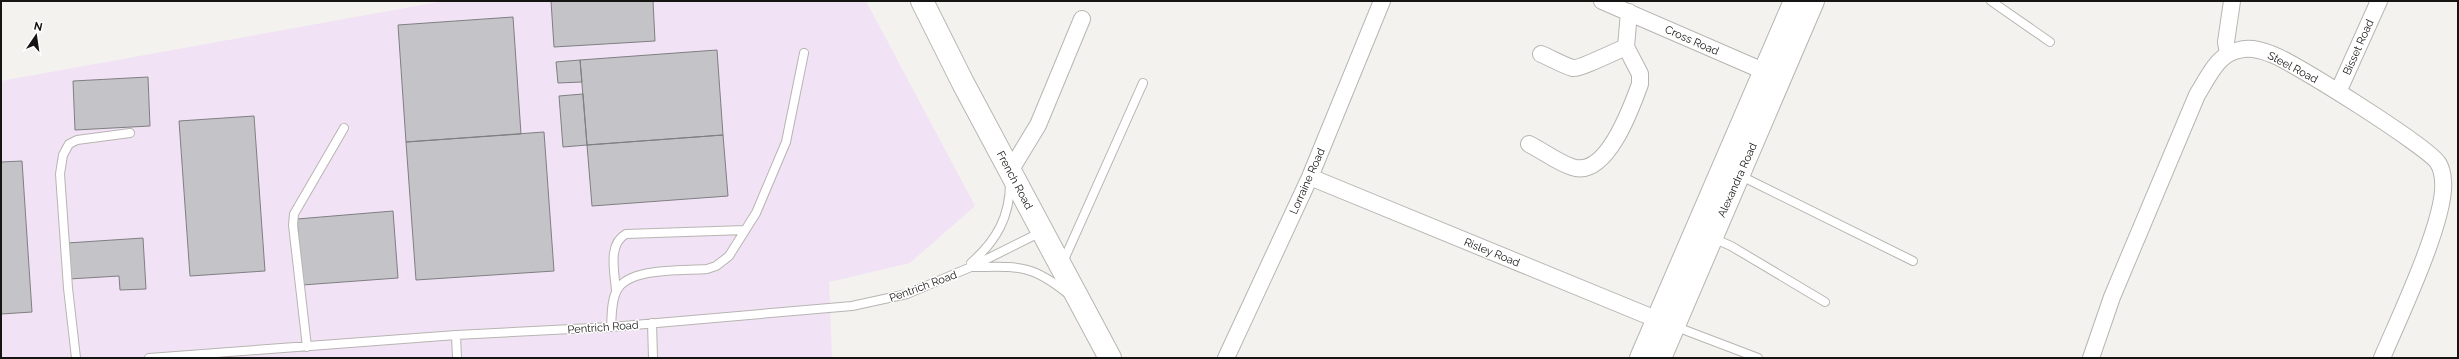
<svg xmlns="http://www.w3.org/2000/svg" width="2459" height="359" font-family="Raleway,sans-serif">
<rect width="100%" height="100%" fill="#f3f2ee"/>
<path fill="#f1e2f5" d="M 444,1 L 866,1 L 975,206 L 910,263 L 829,282 L 832,358 L 1,358 L 1,81 Z"/>
<path fill="#c4c3c7" stroke="#7f7f82" d="M 551,1 L 653,1 L 655,41 L 554,47 Z
M 513,17 L 521,134 L 406,142 L 398,25 Z
M 717,50 L 723,135 L 587,145 L 580,60 Z
M 580,60 L 582,82 L 558,83 L 556,62 Z
M 148,77 L 150,126 L 75,130 L 73,81 Z
M 583,94 L 587,145 L 563,147 L 559,96 Z
M 254,116 L 265,271 L 190,276 L 179,121 Z
M 544,132 L 554,271 L 416,280 L 406,142 Z
M 723,135 L 728,196 L 592,206 L 587,145 Z
M 22,161 L 32,312 L 1,314 L 1,162 Z
M 393,211 L 398,278 L 302,285 L 297,219 Z
M 143,238 L 146,289 L 120,290 L 119,276 L 69,279 L 67,243 Z"/>
<g fill="none" stroke-linecap="round" stroke-linejoin="round">
<g stroke="#b7b5b1" stroke-width="10">
<path id="lane" d="M 1991,1 L 2050,42
M 1739,175 L 1913,261
M 1713,238 L 1731,246 L 1825,302
M 1063,262 L 1143,83
M 971,263 C 996,241 1010,217 1010,183
M 972,267 C 1017,267 1030,263 1067,293
M 616,291 C 615,273 607,244 626,234 L 745,230
M 652,323 L 653,358
M 1674,326 L 1758,358
M 611,327 C 612,315 611,301 617,290 C 630,267 683,271 707,269 L 716,266 L 729,256 L 756,213 L 786,142 L 804,53
M 456,335 L 457,358
M 307,347 L 293,225 L 294,214 L 344,128
M 76,358 L 68,288 L 60,174 L 63,155 L 69,144 L 77,140 L 130,133
M 149,358 L 456,335 L 611,327 L 852,306 L 907,294 L 971,267 L 1041,232"/>
</g>
<g stroke="#b7b5b1" stroke-width="18">
<path id="street" d="M 1602,1 L 1775,76
M 1541,54 C 1551,58 1562,65 1573,68 C 1580,69 1616,51 1626,47
M 2228,54 L 2226,42 L 2232,1
M 2338,92 L 2379,1
M 1529,144 C 1543,151 1557,162 1572,167 C 1606,179 1631,109 1640,84 L 1640,74 L 1626,47 L 1629,12
M 1010,171 L 1038,125 L 1082,19
M 1310,177 L 1668,324
M 1226,358 L 1310,177 L 1382,1
M 2091,358 L 2112,297 L 2197,95 C 2208,78 2217,54 2239,50 C 2249,47 2261,50 2271,54 C 2292,61 2430,148 2438,163 C 2441,167 2443,176 2443,181 C 2447,218 2398,320 2382,358"/>
</g>
<g stroke="#b7b5b1" stroke-width="24">
<path id="secondary" d="M 922,1 L 963,83 L 1110,358"/>
</g>
<g stroke="#b7b5b1" stroke-width="24">
<path id="primary" d="M 1641,358 L 1795,1
M 1660,358 L 1813,1"/>
</g>
<use href="#lane" stroke="#fff" stroke-width="8"/>
<use href="#street" stroke="#fff" stroke-width="16"/>
<use href="#secondary" stroke="#fff" stroke-width="22"/>
<use href="#primary" stroke="#fff" stroke-width="22"/>
</g>
<g text-anchor="middle" stroke-width="3" stroke-linejoin="round" paint-order="stroke">
<g font-size="11" fill="#151513" stroke="#fff">
<text transform="translate(1692 40) rotate(24)" y="4">Cross Road</text>
<text transform="translate(2358 47) rotate(-66)" y="4">Bisset Road</text>
<text transform="translate(2293 67) rotate(28)" y="4">Steel Road</text>
<text transform="translate(1015 180) rotate(62)" y="4">French Road</text>
<text transform="translate(1737 180) rotate(-66)" y="4">Alexandra Road</text>
<text transform="translate(1307 181) rotate(-66)" y="4">Lorraine Road</text>
<text transform="translate(1492 252) rotate(22)" y="4">Risley Road</text>
<text transform="translate(923 286) rotate(-20)" y="4">Pentrich Road</text>
<text transform="translate(603 327) rotate(-4)" y="4">Pentrich Road</text>
</g>
</g>
<rect width="2459" height="359" fill="none" stroke="#151513" stroke-width="4"/>
<g transform="translate(36 36) rotate(13)" stroke="#ffffff" stroke-width="3" paint-order="stroke">
<path d="M0-3L7 15L0 10L-7 15Z" fill="#151513"/>
<text y="-6" font-size="11" font-weight="bold" text-anchor="middle" fill="#151513">N</text>
</g>
</svg>
